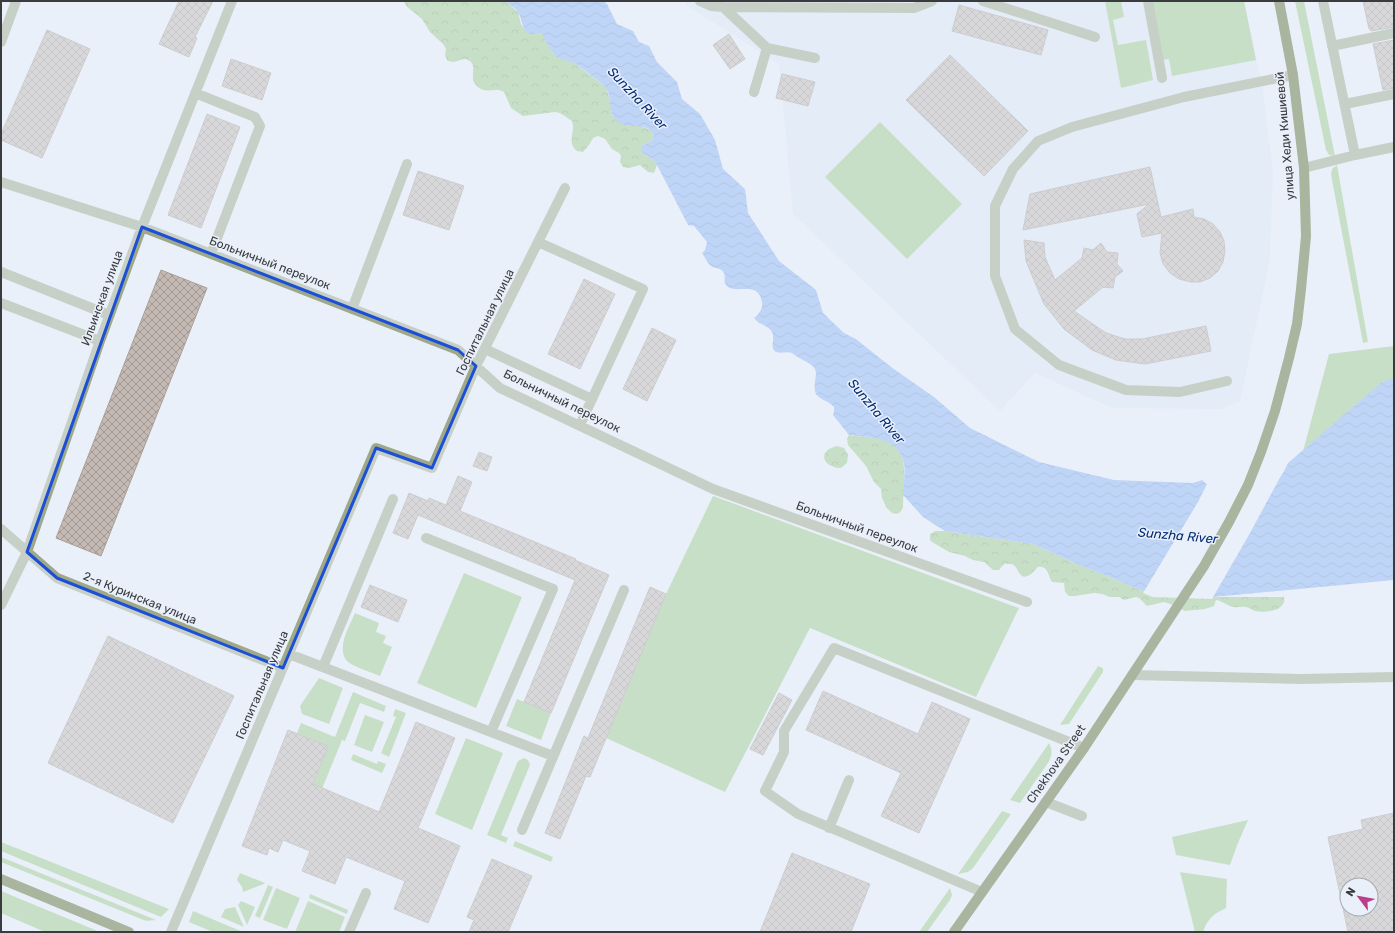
<svg xmlns="http://www.w3.org/2000/svg" width="1395" height="933" font-family="Rubik,sans-serif">
<defs>
<pattern id="forest-crowns" width="20" height="18" patternUnits="userSpaceOnUse"><rect width="20" height="18" fill="#a1ca89"/><path d="M2 6a3 3 0 1 1 6 0M12 15a3 3 0 1 1 6 0" fill="none" stroke="#84a571"/></pattern>
<pattern id="water-waves" width="16" height="10" patternUnits="userSpaceOnUse"><rect width="16" height="10" fill="#8bb3f3"/><path d="M0 5q4-4 8 0t8 0" fill="none" stroke="#7393c6"/></pattern>
<pattern id="building-cross-hatch" width="8" height="8" patternUnits="userSpaceOnUse"><rect width="8" height="8" fill="#c4bab3"/><path d="M0 0l8 8M0 8l8-8" fill="none" stroke="#a09893"/></pattern>
</defs>
<rect width="100%" height="100%" fill="#eaf0fa"/>
<path fill="#dde6f7" d="M 685,1 L 1244,1 L 1263,90 L 1273,172 L 1270,260 L 1240,401 L 1222,409 L 1112,408 L 1035,373 L 1000,411 L 793,214 L 779,64 L 687,6 Z"/>
<path fill="#a1ca89" d="M 1105,1 L 1121,1 L 1124,17 L 1113,20 L 1118,45 L 1146,40 L 1153,80 L 1121,88 Z
M 1152,1 L 1244,1 L 1256,60 L 1172,76 L 1169,59 L 1163,60 Z
M 1295,1 L 1304,1 L 1335,156 L 1329,155 L 1326,150 Z
M 880,122 L 962,204 L 907,259 L 825,177 Z
M 1337,165 L 1368,342 L 1363,343 L 1331,175 L 1332,169 Z
M 1394,346 L 1394,470 L 1298,470 L 1329,354 Z
M 713,496 L 1019,608 L 976,697 L 810,628 L 725,792 L 606,738 L 666,594 Z
M 464,573 L 522,597 L 476,708 L 417,683 Z
M 355,613 L 379,623 L 376,632 L 386,636 L 383,643 L 392,647 L 380,676 C 371,672 360,669 351,664 C 333,653 349,627 355,613 Z
M 1098,666 L 1103,668 L 1103,672 L 1069,724 L 1060,725 Z
M 319,678 L 343,688 L 329,724 L 302,714 L 300,706 Z
M 353,692 L 386,706 L 384,712 L 360,703 L 345,741 L 342,740 L 322,789 L 313,785 L 328,746 L 297,733 L 301,723 L 335,737 Z
M 517,699 L 551,713 L 541,740 L 506,726 Z
M 395,709 L 406,713 L 389,757 L 381,753 L 396,717 L 393,716 Z
M 365,715 L 384,722 L 372,752 L 354,745 Z
M 466,738 L 503,753 L 472,830 L 435,814 Z
M 1049,743 C 1053,750 1052,756 1048,763 L 1020,803 L 1010,800 Z
M 353,754 L 377,764 L 378,761 L 386,764 L 382,773 L 351,760 Z
M 524,758 L 528,760 L 530,765 L 501,835 L 508,838 L 506,843 L 487,835 L 518,761 Z
M 1002,811 L 1011,814 L 973,868 L 968,872 L 958,874 Z
M 1248,820 L 1238,843 L 1230,865 L 1176,855 L 1172,837 Z
M 515,841 L 553,857 L 551,862 L 513,846 Z
M 1,842 L 169,909 L 161,917 L 1,851 Z
M 1,857 L 156,920 L 147,921 L 141,919 L 1,862 Z
M 1180,872 L 1227,879 L 1226,908 C 1215,913 1207,919 1203,932 L 1195,932 Z
M 240,873 L 265,883 L 264,884 L 243,892 L 242,887 L 237,880 Z
M 268,885 L 273,887 L 260,918 L 255,916 Z
M 276,888 L 300,898 L 287,929 L 263,920 Z
M 950,888 L 952,895 L 950,900 L 927,932 L 919,932 Z
M 1,891 L 100,932 L 45,932 L 1,913 Z
M 310,894 L 348,910 L 347,914 L 309,898 Z
M 241,901 L 255,907 L 247,925 L 238,905 Z
M 308,901 L 345,917 L 339,932 L 295,932 Z
M 235,907 L 244,927 L 221,917 L 225,909 Z
M 193,911 L 243,932 L 213,932 L 189,922 Z"/>
<path fill="url(#forest-crowns)" d="M 404,1 L 505,1 L 518,12 L 521,24 L 524,29 L 529,33 L 540,31 L 544,36 L 552,52 L 562,59 L 573,62 L 606,87 L 611,104 L 612,115 L 651,130 L 654,136 L 651,141 L 641,146 L 641,152 L 652,159 L 657,165 L 654,173 L 648,172 L 640,165 L 629,168 L 623,167 L 620,162 L 621,156 L 619,153 L 612,149 L 605,139 L 598,136 L 593,138 L 589,145 L 583,152 L 577,151 C 566,143 576,131 572,121 L 560,113 L 555,112 L 523,116 L 511,108 L 504,92 C 495,86 486,96 476,85 C 468,78 479,65 468,60 C 461,56 456,66 447,60 L 445,55 L 446,49 L 443,44 L 430,32 L 422,19 L 406,6 Z
M 849,435 C 859,437 877,437 886,440 C 912,449 903,486 903,507 C 901,513 898,515 892,513 L 886,507 L 882,498 L 881,489 L 874,482 L 866,466 L 848,445 L 847,439 Z
M 837,446 L 844,448 L 848,455 L 847,463 L 841,468 C 823,468 816,451 837,446 Z
M 935,531 L 945,531 L 1033,544 L 1070,561 L 1153,595 L 1213,597 L 1284,597 C 1287,611 1266,613 1255,611 C 1252,610 1250,608 1246,607 C 1242,606 1238,608 1234,607 C 1227,606 1223,601 1216,600 L 1214,606 L 1205,609 L 1185,611 L 1173,605 L 1164,602 L 1147,606 L 1139,598 L 1136,597 L 1124,600 L 1119,597 L 1110,597 L 1102,594 L 1094,593 L 1075,596 L 1069,596 L 1065,592 L 1064,583 L 1052,582 C 1048,576 1048,565 1038,567 L 1030,575 L 1024,577 C 1014,572 1020,562 1004,564 L 999,570 L 993,570 L 984,562 L 973,560 L 965,556 L 949,552 L 932,542 L 930,540 L 930,534 Z"/>
<path fill="url(#water-waves)" d="M 505,1 L 603,1 L 607,4 L 617,24 L 633,31 L 639,42 L 649,46 L 657,62 L 677,82 L 682,99 L 700,114 L 715,140 L 723,169 L 745,189 L 748,213 L 779,261 L 816,290 L 823,313 L 844,333 L 856,339 L 891,367 L 934,397 L 970,428 L 1039,462 L 1114,480 L 1193,483 L 1202,480 L 1217,493 L 1242,493 L 1277,480 L 1283,473 L 1288,463 L 1382,382 L 1394,378 L 1394,580 L 1213,597 L 1153,595 L 1070,561 L 1033,544 L 945,531 L 923,517 L 903,495 C 903,486 906,474 904,464 C 899,436 871,438 849,435 L 833,415 L 834,412 L 834,407 C 829,401 820,400 816,394 C 812,385 818,376 815,369 C 811,362 798,359 792,353 C 787,351 781,354 776,352 C 767,347 780,335 767,327 C 764,325 762,324 759,323 L 754,318 C 759,314 763,309 762,302 C 758,279 735,296 726,285 C 723,281 726,277 724,273 C 721,267 715,269 711,266 C 707,263 705,257 702,253 L 705,250 L 707,242 L 694,226 L 688,225 L 657,165 L 652,159 L 641,152 L 641,146 L 651,141 L 654,136 C 647,119 630,132 617,121 C 607,112 613,97 605,87 C 602,83 579,66 574,63 C 568,60 562,60 557,57 C 549,51 546,39 540,32 C 521,40 524,22 518,12 C 515,7 509,5 505,1 Z"/>
<path fill="#eaf0fa" d="M 1290,459 L 1250,533 L 1212,599 L 1153,597 L 1143,593 L 1198,502 L 1208,482 L 1218,491 L 1242,491 L 1250,489 L 1263,482 L 1272,481 L 1276,479 L 1282,472 L 1286,462 Z"/>
<path fill="url(#building-cross-hatch)" stroke="#a99f98" fill-rule="evenodd" d="M 179,1 L 213,1 L 195,37 L 197,38 L 189,57 L 159,44 Z
M 1363,1 L 1394,1 L 1394,27 L 1371,31 L 1370,29 L 1369,29 Z
M 959,5 L 1048,30 L 1041,55 L 952,31 Z
M 47,30 L 90,49 L 42,158 L 1,140 L 1,134 Z
M 729,34 L 745,59 L 730,69 L 713,45 Z
M 1394,40 L 1394,88 L 1383,90 L 1373,44 Z
M 950,55 L 1028,131 L 984,176 L 906,100 Z
M 231,59 L 271,73 L 262,100 L 222,86 Z
M 782,74 L 815,82 L 808,106 L 776,98 Z
M 207,114 L 240,127 L 201,228 L 168,215 Z
M 1150,167 L 1161,217 L 1193,209 L 1194,217 L 1204,219 L 1213,224 L 1220,232 L 1224,241 L 1225,251 L 1223,262 L 1218,271 L 1210,278 L 1200,282 L 1191,282 L 1179,279 L 1170,273 L 1163,264 L 1160,253 L 1162,233 L 1142,237 L 1137,214 L 1149,204 L 1023,230 L 1030,194 Z
M 418,171 L 464,186 L 449,230 L 403,215 Z
M 1024,240 L 1044,243 L 1045,257 L 1055,280 L 1082,258 L 1084,248 L 1093,250 L 1101,243 L 1107,252 L 1118,253 L 1117,264 L 1123,271 L 1115,277 L 1113,288 L 1103,287 L 1074,311 L 1106,333 L 1125,339 L 1142,339 L 1206,326 L 1211,351 L 1145,364 L 1116,360 L 1092,350 L 1064,329 L 1044,304 L 1026,261 Z
M 161,270 L 207,288 L 101,556 L 56,538 Z
M 584,279 L 615,294 L 580,369 L 548,354 Z
M 652,328 L 676,340 L 647,401 L 623,389 Z
M 479,452 L 492,457 L 487,471 L 473,466 Z
M 458,476 L 472,482 L 460,511 L 576,559 L 575,560 L 609,575 L 551,713 L 524,702 L 575,580 L 418,515 L 408,539 L 393,533 L 409,493 L 428,501 L 429,498 L 446,505 Z
M 370,585 L 407,600 L 398,622 L 361,607 Z
M 650,587 L 666,594 L 590,777 L 586,776 L 560,839 L 545,833 L 584,736 L 588,738 Z
M 108,636 L 234,696 L 173,823 L 48,763 Z
M 823,691 L 918,734 L 932,702 L 970,719 L 919,833 L 881,816 L 901,773 L 806,730 Z
M 779,693 L 792,700 L 763,755 L 750,749 Z
M 416,722 L 455,738 L 418,828 L 460,846 L 428,923 L 394,909 L 405,881 L 346,857 L 335,884 L 302,871 L 310,851 L 283,840 L 278,852 L 269,848 L 267,855 L 242,846 L 288,730 L 328,746 L 313,784 L 379,812 Z
M 1394,813 L 1394,932 L 1348,932 L 1328,837 L 1363,829 L 1361,820 ZM 1347,885 L 1371,885 L 1371,909 L 1347,909 Z
M 792,853 L 870,884 L 851,932 L 760,932 Z
M 492,859 L 532,876 L 508,932 L 469,932 L 474,920 L 467,917 Z"/>
<g fill="none" stroke-linecap="round" stroke-linejoin="round">
<path stroke="#9ea98a" stroke-width="10" d="M 700,1 L 711,6 L 723,7 L 914,8 L 932,1
M 983,1 L 1095,37
M 1148,1 L 1162,78
M 1323,1 L 1355,155 L 1394,147
M 723,7 L 767,48 L 815,58
M 1,42 L 16,1
M 1332,46 L 1394,33
M 754,92 L 767,48
M 195,93 L 255,117 L 260,126 L 211,254
M 1345,104 L 1394,94
M 1304,168 L 1355,155
M 1,182 L 142,227 L 458,350 L 500,388 L 713,489 L 1027,602
M 538,242 L 643,289 L 580,425
M 1,272 L 109,315
M 1,303 L 100,341
M 352,309 L 407,164
M 485,349 L 592,399
M 1227,381 L 1180,392 L 1126,390 L 1059,365 L 1015,329 L 995,276 L 995,206 L 1013,169 L 1038,141 L 1072,127 L 1184,97 L 1293,75
M 1,529 L 57,578 L 283,668
M 426,538 L 553,589 L 491,732
M 1,605 L 27,552 L 100,341 L 142,227 L 232,1
M 289,654 L 553,756
M 323,667 L 393,499
M 1132,675 L 1302,679 L 1394,677
M 1046,802 L 1082,816
M 829,828 L 849,780
M 522,830 L 624,590
M 982,892 L 798,814 L 765,791 L 784,752 L 784,731 L 834,648 L 1084,748
M 171,932 L 376,448 L 432,468 L 476,366 L 565,188
M 349,932 L 366,893"/>
<path stroke="#5c6e32" stroke-width="10" d="M 1,879 L 129,932
M 954,932 L 1084,748 L 1204,566 L 1229,522 L 1248,485 L 1261,452 L 1275,411 L 1289,358 L 1297,324 L 1301,289 L 1306,236 L 1304,168 L 1293,75 L 1279,1"/>
</g>
<path d="M0 0H1395V933H0ZM 142,227 L 458,350 L 476,366 L 432,468 L 376,448 L 283,668 L 57,578 L 27,552 Z" fill="#eaf0fa" fill-opacity=".55" fill-rule="evenodd"/>
<path fill="none" stroke="#1d4ed8" stroke-width="3" stroke-linejoin="round" d="M 142,227 L 458,350 L 476,366 L 432,468 L 376,448 L 283,668 L 57,578 L 27,552 Z"/>
<g text-anchor="middle" stroke-width="3" stroke-linejoin="round" paint-order="stroke">
<g font-size="12" fill="#393b3f" stroke="#eaf0fa">
<text transform="translate(1285 136) rotate(-95)" y="4">улица Хеди Кишиевой</text>
<text transform="translate(270 263) rotate(21)" y="4">Больничный переулок</text>
<text transform="translate(102 298) rotate(-70)" y="4">Ильинская улица</text>
<text transform="translate(485 322) rotate(-64)" y="4">Госпитальная улица</text>
<text transform="translate(562 401) rotate(26)" y="4">Больничный переулок</text>
<text transform="translate(857 527) rotate(20)" y="4">Больничный переулок</text>
<text transform="translate(140 598) rotate(22)" y="4">2-я Куринская улица</text>
<text transform="translate(262 685) rotate(-67)" y="4">Госпитальная улица</text>
<text transform="translate(1056 764) rotate(-55)" y="4">Chekhova Street</text>
</g>
<g font-size="13" font-style="italic" fill="#002b74" stroke="#eaf0fa">
<text transform="translate(638 98) rotate(47)" y="5">Sunzha River</text>
<text transform="translate(877 411) rotate(50)" y="5">Sunzha River</text>
<text transform="translate(1178 535) rotate(5)" y="5">Sunzha River</text>
</g>
</g>
<rect width="1395" height="933" fill="none" stroke="#393b3f" stroke-width="4"/>
<g transform="translate(1359 897) rotate(302)"><circle r="19" fill="#eaf0fa" stroke="#a3a8af"/>
<path d="M0-3L7 15L0 10L-7 15Z" fill="#bb3d8b"/>
<text y="-6" font-size="11" font-weight="bold" text-anchor="middle" fill="#393b3f">N</text>
</g>
</svg>
